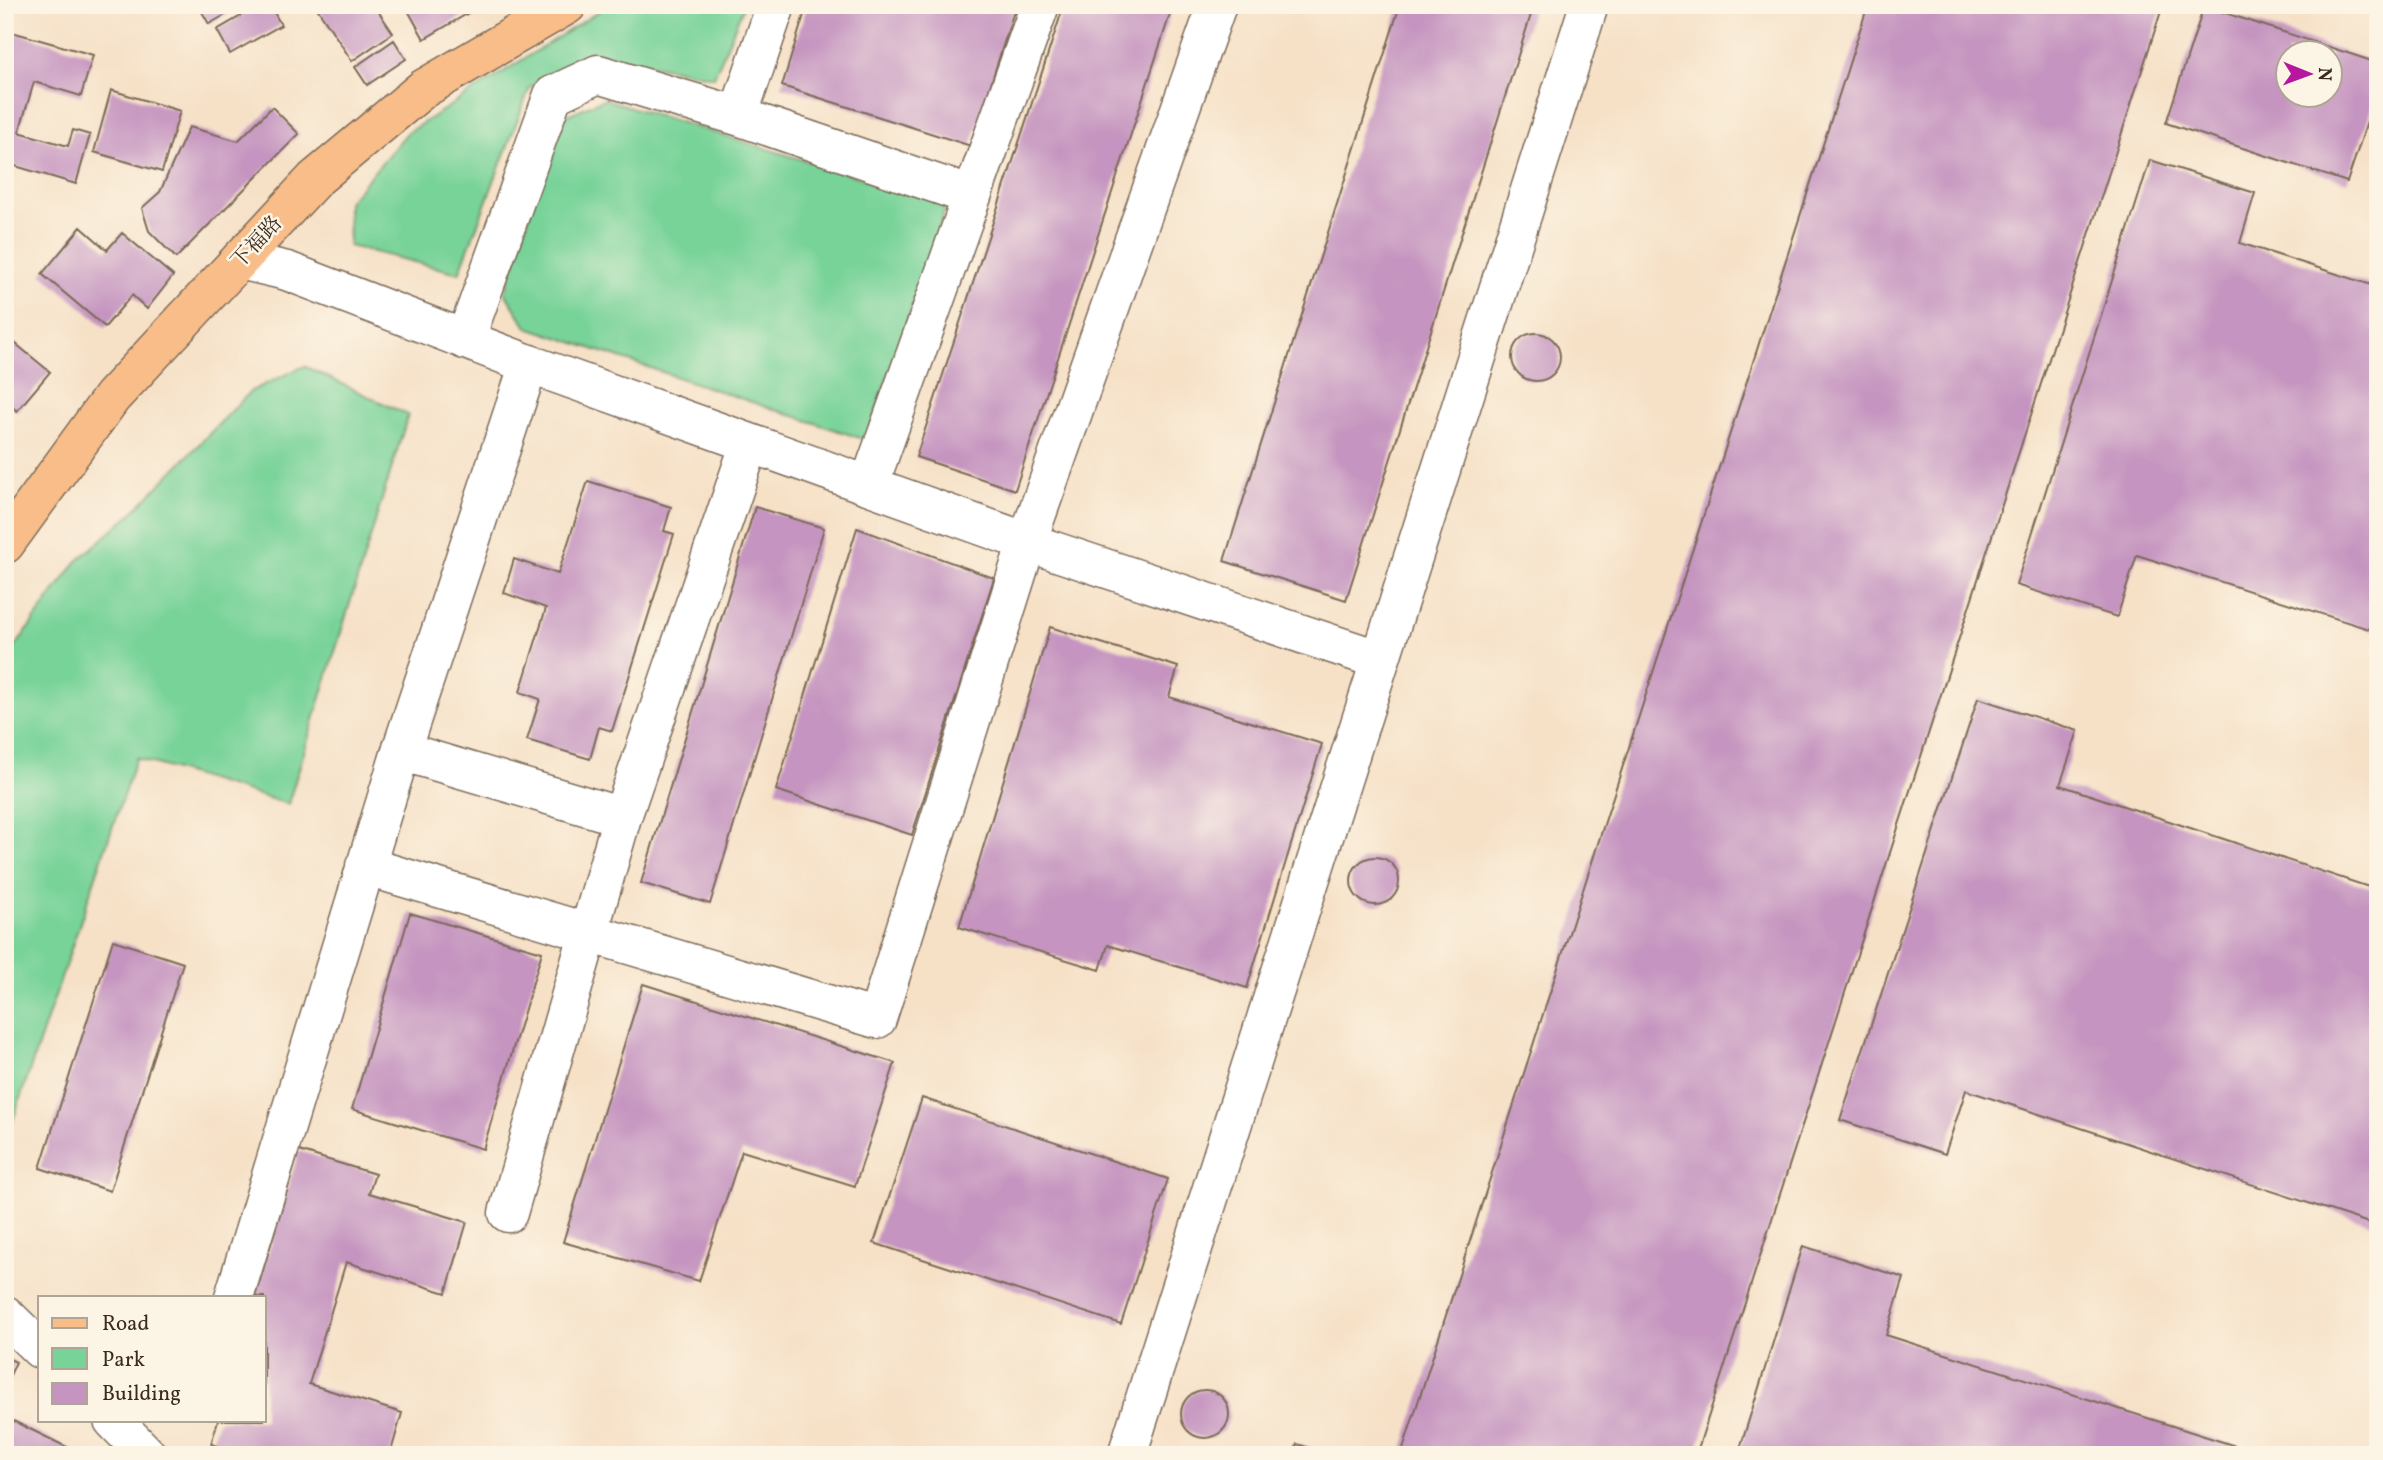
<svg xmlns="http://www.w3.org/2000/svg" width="2383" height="1460" font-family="Vollkorn,'Noto Serif TC',serif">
<rect width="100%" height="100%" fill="#fcf5e5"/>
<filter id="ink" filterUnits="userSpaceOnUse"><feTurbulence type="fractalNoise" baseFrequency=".0143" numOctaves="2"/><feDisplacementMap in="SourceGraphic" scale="14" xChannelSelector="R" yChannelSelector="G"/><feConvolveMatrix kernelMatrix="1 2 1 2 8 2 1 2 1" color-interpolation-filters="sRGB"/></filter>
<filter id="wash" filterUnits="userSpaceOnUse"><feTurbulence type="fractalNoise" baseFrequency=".00686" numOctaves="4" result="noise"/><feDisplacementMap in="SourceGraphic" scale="28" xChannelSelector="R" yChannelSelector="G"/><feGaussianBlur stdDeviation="1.57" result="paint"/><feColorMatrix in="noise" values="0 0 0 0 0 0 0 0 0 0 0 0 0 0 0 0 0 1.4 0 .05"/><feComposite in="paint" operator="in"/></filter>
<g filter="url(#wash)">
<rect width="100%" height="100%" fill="#f6e1c7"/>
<path fill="#78d399" stroke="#5a7e5c" stroke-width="2" d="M 609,5 L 744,5 L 714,77 L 593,53 L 530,87 L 459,273 L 349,246 L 348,202 L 407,133 Z
M 604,99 L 947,204 L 866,440 L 527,327 L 505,293 L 560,118 Z
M 304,366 L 408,415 L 288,804 L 136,758 L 5,1143 L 5,661 L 76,562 L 129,516 L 251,391 Z"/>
<g id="blocks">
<path fill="#c594c0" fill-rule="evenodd" d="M 198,5 L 243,5 L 209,24 Z
M 260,5 L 270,5 L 281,25 L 230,54 L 217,30 Z
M 321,5 L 374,5 L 393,33 L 352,61 L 317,8 Z
M 405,5 L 482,5 L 424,39 Z
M 807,5 L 1016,5 L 971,146 L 782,86 Z
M 1064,5 L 1173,5 L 1015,490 L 916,457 Z
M 1400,5 L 1534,5 L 1346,600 L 1224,561 Z
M 1868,5 L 2163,5 L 1696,1455 L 1401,1455 Z
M 2204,6 L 2378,63 L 2378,89 L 2347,182 L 2166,123 ZM 2288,52 L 2330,52 L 2330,94 L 2288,94 Z
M 5,30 L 93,55 L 81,96 L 34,82 L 19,132 L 68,146 L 73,130 L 90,135 L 76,184 L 5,163 Z
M 394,40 L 406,59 L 367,85 L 355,67 Z
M 111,90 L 180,111 L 162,172 L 94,152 Z
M 272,107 L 299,134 L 176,258 L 149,231 L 142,208 L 160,192 L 189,127 L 238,141 Z
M 2150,160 L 2255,193 L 2240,243 L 2378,287 L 2378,632 L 2137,555 L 2117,617 L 2016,585 Z
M 81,227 L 107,250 L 122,233 L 173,276 L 147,309 L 132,295 L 105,327 L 42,274 Z
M1512 357a24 24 0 1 1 48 0a24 24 0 1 1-48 0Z
M 5,335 L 50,372 L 17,411 L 5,401 Z
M 588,481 L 671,507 L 664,531 L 674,534 L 612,731 L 599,727 L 590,759 L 527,740 L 540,699 L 520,692 L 546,608 L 504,593 L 514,559 L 558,574 Z
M 755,507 L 824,528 L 710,904 L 641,883 Z
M 857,528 L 994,578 L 912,835 L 776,790 Z
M 1050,627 L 1178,667 L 1169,697 L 1322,744 L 1247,988 L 1108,945 L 1100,970 L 959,927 Z
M 1978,698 L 2078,731 L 2060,785 L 2378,890 L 2378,1226 L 1966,1090 L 1945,1154 L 1840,1120 Z
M1351 881a24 24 0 1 1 48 0a24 24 0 1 1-48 0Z
M 410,913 L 542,952 L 483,1149 L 352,1109 Z
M 113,940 L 183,963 L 110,1191 L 40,1168 Z
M 643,984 L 895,1063 L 855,1186 L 742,1151 L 699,1281 L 563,1242 Z
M 922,1098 L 1168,1179 L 1121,1324 L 874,1243 Z
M 299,1151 L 375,1174 L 369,1193 L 467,1222 L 446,1293 L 346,1262 L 309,1384 L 402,1413 L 390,1455 L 244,1455 L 211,1444 L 218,1420 L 264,1420 L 264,1297 L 255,1297 Z
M 1803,1246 L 1904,1278 L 1886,1335 L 2264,1455 L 1738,1455 Z
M 5,1357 L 16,1362 L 5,1386 Z
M1181 1414a24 24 0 1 1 48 0a24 24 0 1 1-48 0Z
M 5,1417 L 40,1434 L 83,1455 L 5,1455 Z
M 1297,1444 L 1329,1454 L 1329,1455 L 1294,1455 Z"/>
</g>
</g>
<g filter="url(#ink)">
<use href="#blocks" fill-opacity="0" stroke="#7c6a59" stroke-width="2"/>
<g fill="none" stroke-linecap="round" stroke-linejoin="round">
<g stroke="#7c6a59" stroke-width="41">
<path id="minor" d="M 738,116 L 776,5
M 972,196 L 1040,5
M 240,260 L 287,271 L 529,364 L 1027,542 L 1380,660
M 465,340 L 553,95 L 598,74 L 738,116 L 972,196 L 869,485
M 401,751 L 622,817
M 365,866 L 877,1019 L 1027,542 L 1217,5
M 508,1213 L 622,817 L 750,443
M 234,1297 L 401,751 L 529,364
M 5,1315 L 40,1349
M 113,1420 L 147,1455
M 1127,1455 L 1589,5"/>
</g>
<g stroke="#7c6a59" stroke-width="41">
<path id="major" d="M 5,544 L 112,397 L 315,179 L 423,89 L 567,5"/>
</g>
<use href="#minor" stroke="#fff" stroke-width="38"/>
<use href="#major" stroke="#f8bd88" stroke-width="38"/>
</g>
</g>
<g text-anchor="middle" stroke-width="5" stroke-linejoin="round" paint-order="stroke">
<g font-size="21" fill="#3b2a1e" stroke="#fcf5e5">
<text transform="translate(256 242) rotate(-47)" y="7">下福路</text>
</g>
</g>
<rect width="2383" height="1460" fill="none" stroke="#fcf5e5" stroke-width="28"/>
<rect x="38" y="1296" width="228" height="126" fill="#fcf5e5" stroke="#afa495" stroke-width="2"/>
<rect x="52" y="1318" width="35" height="10" fill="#f8bd88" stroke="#afa495" stroke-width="2"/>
<text x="102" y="1330" font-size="21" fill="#3b2a1e">Road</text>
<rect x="52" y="1348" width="35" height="21" fill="#78d399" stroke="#afa495" stroke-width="2"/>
<text x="102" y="1366" font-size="21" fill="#3b2a1e">Park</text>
<rect x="52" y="1383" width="35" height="21" fill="#c594c0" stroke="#afa495" stroke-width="2"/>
<text x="102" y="1400" font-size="21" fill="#3b2a1e">Building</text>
<g transform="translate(2309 74) rotate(91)"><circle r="33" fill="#fcf5e5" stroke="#afa495" stroke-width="2"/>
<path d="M0-5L12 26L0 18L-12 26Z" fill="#b5179e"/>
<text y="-10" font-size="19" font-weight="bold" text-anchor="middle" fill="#3b2a1e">N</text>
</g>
</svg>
